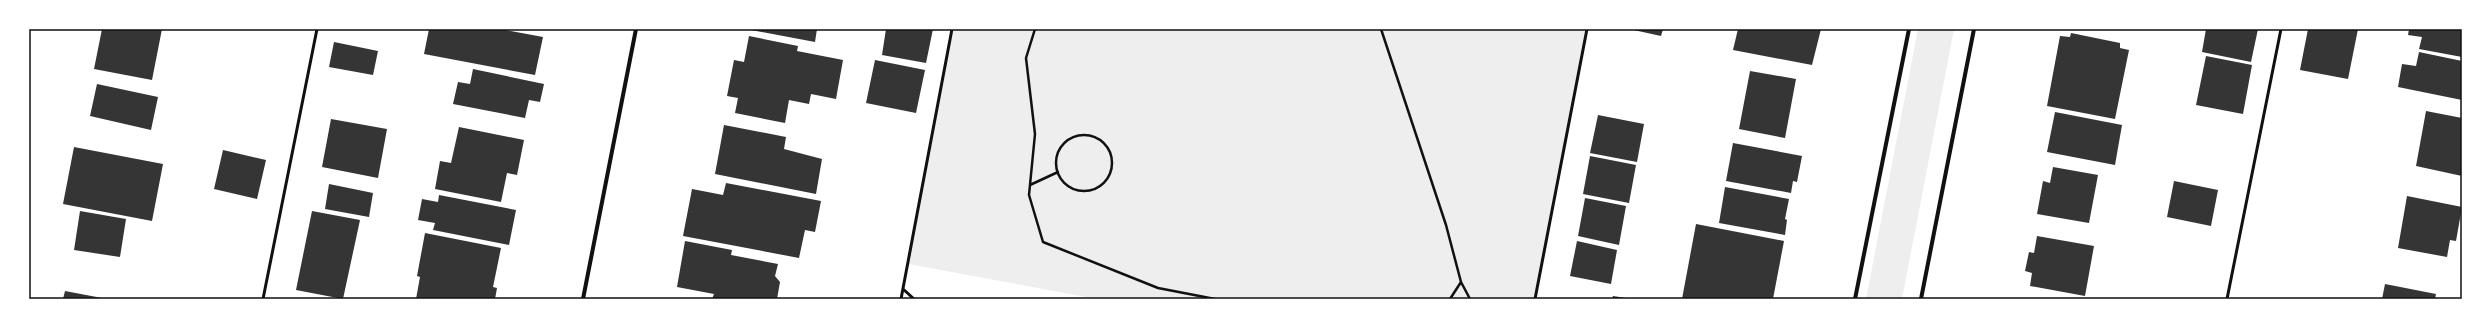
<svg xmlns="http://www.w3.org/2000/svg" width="2491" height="328" font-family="'Titillium Web',sans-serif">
<rect width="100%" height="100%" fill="#fff"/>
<path fill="#eee" d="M 952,29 L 1587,29 L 1535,299 L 1097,299 L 908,264 Z
M 1918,29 L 1954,29 L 1902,299 L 1866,299 Z"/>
<path fill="#353535" d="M 102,29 L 162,29 L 152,80 L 94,69 Z
M 429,29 L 500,29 L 543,37 L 535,75 L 424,54 Z
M 746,29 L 817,29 L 815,42 Z
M 886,29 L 933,29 L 926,63 L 882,55 Z
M 1629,29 L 1663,29 L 1661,36 Z
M 1738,29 L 1821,29 L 1812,65 L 1733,50 Z
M 2206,29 L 2258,29 L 2251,62 L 2202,52 Z
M 2308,29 L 2358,29 L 2348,79 L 2300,70 Z
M 2409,29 L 2462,29 L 2462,57 L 2419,49 L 2422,37 L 2408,35 Z
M 2071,33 L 2120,43 L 2120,48 L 2129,50 L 2115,119 L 2047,106 L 2060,36 L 2070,37 Z
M 749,36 L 798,46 L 797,51 L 843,60 L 836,99 L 811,94 L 809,104 L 789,100 L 785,123 L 735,113 L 738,98 L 727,96 L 734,60 L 744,62 Z
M 334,42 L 378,51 L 373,75 L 329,67 Z
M 2419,52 L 2462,61 L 2462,100 L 2398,87 L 2402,64 L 2416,66 Z
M 2206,56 L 2252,65 L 2243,114 L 2196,105 Z
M 875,60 L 925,70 L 916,113 L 866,103 Z
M 473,69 L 544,84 L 540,102 L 529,100 L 525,118 L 453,104 L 458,82 L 470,84 Z
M 1750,71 L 1796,79 L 1785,138 L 1739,129 Z
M 97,84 L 158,97 L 151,130 L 90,116 Z
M 2426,111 L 2462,118 L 2462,176 L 2416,166 Z
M 2055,112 L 2122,125 L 2115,165 L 2047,152 Z
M 1598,115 L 1644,124 L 1637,162 L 1590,153 Z
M 331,119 L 387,129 L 378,178 L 322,167 Z
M 724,125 L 786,137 L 784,149 L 822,159 L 816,194 L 715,174 Z
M 459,127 L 524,140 L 517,175 L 507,173 L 501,202 L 435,189 L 440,161 L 451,163 Z
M 1733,143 L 1802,156 L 1797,182 L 1793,181 L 1791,193 L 1726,181 Z
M 74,147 L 163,164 L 152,221 L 63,204 Z
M 223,150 L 266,160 L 257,199 L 214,189 Z
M 1590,156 L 1636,165 L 1629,203 L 1583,194 Z
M 2053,167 L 2098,175 L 2089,223 L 2037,214 L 2043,181 L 2050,183 Z
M 2174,181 L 2218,190 L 2211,226 L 2167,217 Z
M 726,183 L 821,201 L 815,232 L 805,230 L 799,258 L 683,236 L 692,189 L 723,195 Z
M 329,184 L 373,193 L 369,217 L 325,209 Z
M 1725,187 L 1789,199 L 1785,219 L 1787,220 L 1785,235 L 1719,223 Z
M 439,195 L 516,210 L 509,245 L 433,230 L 435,223 L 418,220 L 422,199 L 438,202 Z
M 2407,196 L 2462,207 L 2456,241 L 2450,240 L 2447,257 L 2398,248 Z
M 1585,198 L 1626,206 L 1619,245 L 1578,236 Z
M 80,211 L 126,219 L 120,257 L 74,250 Z
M 312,211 L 360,220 L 343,299 L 296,290 Z
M 1696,224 L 1784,241 L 1773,299 L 1682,299 Z
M 425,233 L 501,248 L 493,287 L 497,288 L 495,299 L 416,299 L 420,277 L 417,276 Z
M 2037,236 L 2094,246 L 2085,296 L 2030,286 L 2032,273 L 2025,271 L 2029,252 L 2034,253 Z
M 685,241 L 732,250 L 731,255 L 778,264 L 775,276 L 780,282 L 777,299 L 712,299 L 714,294 L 677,287 Z
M 1577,241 L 1617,250 L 1611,284 L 1570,276 Z
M 2385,284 L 2436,294 L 2435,299 L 2382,299 Z
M 65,291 L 102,298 L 102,299 L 63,299 Z
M 1613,296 L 1626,298 L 1626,299 L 1612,299 Z"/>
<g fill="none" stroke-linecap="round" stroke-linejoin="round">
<path stroke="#111" stroke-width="2.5" d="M 1035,29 L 1026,58 L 1035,134 L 1029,195 L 1043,242 L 1158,288 L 1215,299
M 1381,29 L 1446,225 L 1461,282 L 1470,299
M1056 163a28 28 0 1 1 56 0a28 28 0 1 1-56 0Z
M 1030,185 L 1058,172
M 1450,299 L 1461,282"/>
<path stroke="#111" stroke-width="3" d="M 903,289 L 914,299
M 263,299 L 317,29
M 901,299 L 952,29
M 1535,299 L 1587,29
M 2227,299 L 2281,29"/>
<path stroke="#111" stroke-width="4" d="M 583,299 L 636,29
M 1855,299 L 1909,29
M 1921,299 L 1974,29"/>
</g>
<rect width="2491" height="328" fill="none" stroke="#ffffff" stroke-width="60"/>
<rect x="30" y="30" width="2431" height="268" fill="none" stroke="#111" stroke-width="1.5"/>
</svg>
